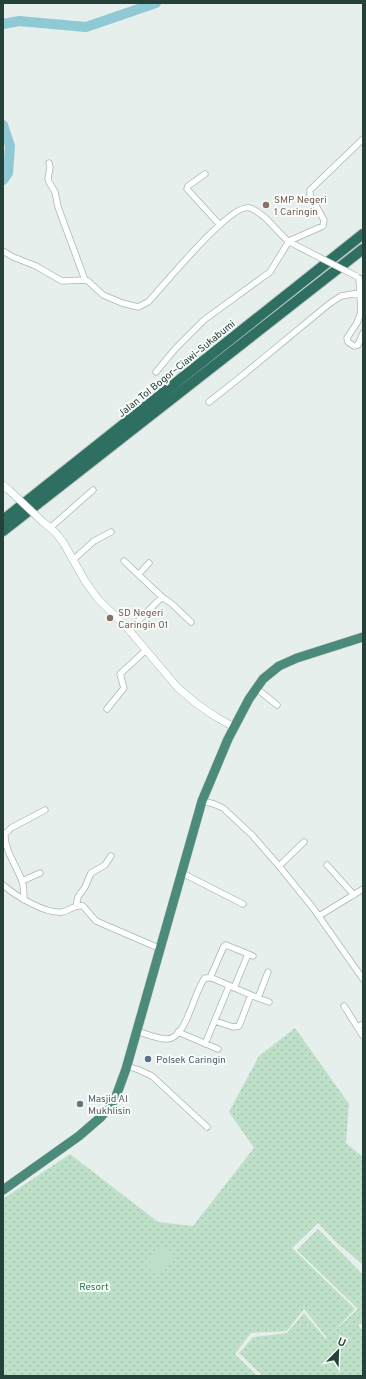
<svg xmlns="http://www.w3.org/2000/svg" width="366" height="1379" font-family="Overpass,sans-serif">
<defs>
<pattern id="grass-dots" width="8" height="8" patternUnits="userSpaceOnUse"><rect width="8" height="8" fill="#bfe0c8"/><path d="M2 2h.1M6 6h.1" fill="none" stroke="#a4c1ad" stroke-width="1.8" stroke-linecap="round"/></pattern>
</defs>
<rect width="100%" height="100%" fill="#e6efeb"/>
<path fill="url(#grass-dots)" d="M 295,1028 L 349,1104 L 346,1143 L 363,1157 L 363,1265 L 334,1240 L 318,1223 L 292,1248 L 355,1309 L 334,1331 L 358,1309 L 297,1250 L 318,1229 L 363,1275 L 363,1323 L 358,1325 L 363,1331 L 363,1376 L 263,1376 L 239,1353 L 253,1337 L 287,1333 L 304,1313 L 326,1339 L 327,1338 L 304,1309 L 287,1331 L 251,1333 L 235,1354 L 257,1376 L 3,1376 L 3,1199 L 70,1154 L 158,1222 L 193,1226 L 254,1148 L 229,1112 L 259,1056 Z"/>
<path fill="#bfe0c8" d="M 164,1246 L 174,1255 L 156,1275 L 146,1266 Z"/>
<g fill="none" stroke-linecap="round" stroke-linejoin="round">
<path stroke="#8ec9d4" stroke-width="10" d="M 3,24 L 19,21 L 86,27 L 156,3
M 3,125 L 10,146 L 8,173 L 3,180"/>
<g stroke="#a8b8b2" stroke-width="7">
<path id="minor" d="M 49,163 L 50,168 L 48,178 L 49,182 L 55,192 L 58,207 L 85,280
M 205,174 L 188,186 L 187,189 L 220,225
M 3,251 L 13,257 L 36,266 L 62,281 L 84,280 L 88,281 L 103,295 L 122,303 L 138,307 L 148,302 C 163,287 231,201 250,208 C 266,214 275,230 287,240 C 294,245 302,248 309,252
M 359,278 L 361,312 L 357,323 L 347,338 L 348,342 L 354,346 L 358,345 L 363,333
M 156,372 L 175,349 L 204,320 L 270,272 L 289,241 L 323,226 L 324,220 L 310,195 L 310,190 L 363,139
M 209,402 L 243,375 L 329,304 L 341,296 L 359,293
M 50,528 L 93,490
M 73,560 L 94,541 L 111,532
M 124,561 L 162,597
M 139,574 L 149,563
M 129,630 L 162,597 L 172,604 L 191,622
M 256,688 L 277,705
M 107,709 L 124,688 L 120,674 L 146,650
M 202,801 L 214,804 L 223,808 L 252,835 L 279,866 L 313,908 L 363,979
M 327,865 L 354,895
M 279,866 L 304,842
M 182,873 L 243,904
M 22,881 L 40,873
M 3,885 C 16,896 45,914 62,912 C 70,911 74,904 83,906 L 96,921 L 161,949
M 24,900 C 24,893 24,887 22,881 C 17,867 4,849 5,834 L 11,828 L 45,810
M 76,906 L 78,897 L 85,887 L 91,873 L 105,865 L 111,856
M 319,916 L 363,889
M 210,978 L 224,946 L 226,945 L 253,956
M 234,988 L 248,954
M 258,998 L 269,1002
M 344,1006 L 363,1036
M 215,1021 L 233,1027 L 239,1026 L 251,995
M 357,1027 L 363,1024
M 137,1031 C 146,1034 157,1039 167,1039 C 187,1039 194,990 205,978 L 212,978 L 258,998 L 268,972
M 178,1032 L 218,1049
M 205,1044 L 229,986
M 127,1066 L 139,1070 L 152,1076 L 207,1127"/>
</g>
<g stroke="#a8b8b2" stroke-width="8">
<path id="tertiary" d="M 3,485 L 9,490
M 43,522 L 55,532 L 63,542 L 85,581 L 98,599 L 129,630 L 178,688 L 197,704 L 216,717 L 234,727"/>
</g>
<g stroke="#c2cac8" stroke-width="10">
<path id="trunk" d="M 3,1190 L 79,1136 L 101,1117 L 115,1099 L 126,1069 L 202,801 L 228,739 L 249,699 L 263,679 L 279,666 L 297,658 L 363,637"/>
</g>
<g stroke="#c2cac8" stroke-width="12">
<path id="motorway" d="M 3,520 L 363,234
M 3,531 L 363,249"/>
</g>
<use href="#minor" stroke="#fff" stroke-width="5.5"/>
<use href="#tertiary" stroke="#fff" stroke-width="7"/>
<use href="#trunk" stroke="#4c8a7c" stroke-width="9"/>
<use href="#motorway" stroke="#2f6f62" stroke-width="10"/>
<g stroke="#a8b8b2" stroke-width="7" stroke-linecap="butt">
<path id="minor-bridge" d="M 309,252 L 356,276"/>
</g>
<g stroke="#a8b8b2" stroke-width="8" stroke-linecap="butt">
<path id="tertiary-bridge" d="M 9,490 L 43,522"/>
</g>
<use href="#minor-bridge" stroke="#fff" stroke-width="5.5"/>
<use href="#tertiary-bridge" stroke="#fff" stroke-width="7"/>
</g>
<g fill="#8d6e63" stroke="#f7fbf9" stroke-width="1.5">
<circle cx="266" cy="205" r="4"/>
<circle cx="110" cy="618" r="4"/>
</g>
<circle fill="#5c6f8a" stroke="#f7fbf9" stroke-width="1.5" cx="148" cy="1059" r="4"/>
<circle fill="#6b7280" stroke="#f7fbf9" stroke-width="1.5" cx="80" cy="1104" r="4"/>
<g text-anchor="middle" stroke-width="4" stroke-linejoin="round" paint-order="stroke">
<g font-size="10" fill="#785e54" stroke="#f7fbf9" text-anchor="start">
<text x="274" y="203">SMP Negeri<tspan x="274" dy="12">1 Caringin</tspan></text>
<text x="118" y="616">SD Negeri<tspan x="118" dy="12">Caringin 01</tspan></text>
</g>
<g font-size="10" fill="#24423a" stroke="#f7fbf9">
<text transform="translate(176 368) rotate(-39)" y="4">Jalan Tol Bogor–Ciawi–Sukabumi</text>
</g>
<g font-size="10" fill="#4e5e75" stroke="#f7fbf9" text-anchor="start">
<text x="156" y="1063">Polsek Caringin</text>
</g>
<g font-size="10" fill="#5b616d" stroke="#f7fbf9" text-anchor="start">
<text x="88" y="1102">Masjid Al<tspan x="88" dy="12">Mukhlisin</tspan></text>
</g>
<g font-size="10" fill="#2d7a4b" stroke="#f7fbf9">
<text x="94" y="1290">Resort</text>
</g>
</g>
<rect width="366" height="1379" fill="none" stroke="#24423a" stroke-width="8"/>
<g transform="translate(338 1351) rotate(23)" stroke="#f7fbf9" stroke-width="3" paint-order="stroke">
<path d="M0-3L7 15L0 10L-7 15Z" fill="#24423a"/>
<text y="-6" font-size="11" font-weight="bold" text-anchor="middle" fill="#24423a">U</text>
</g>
</svg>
